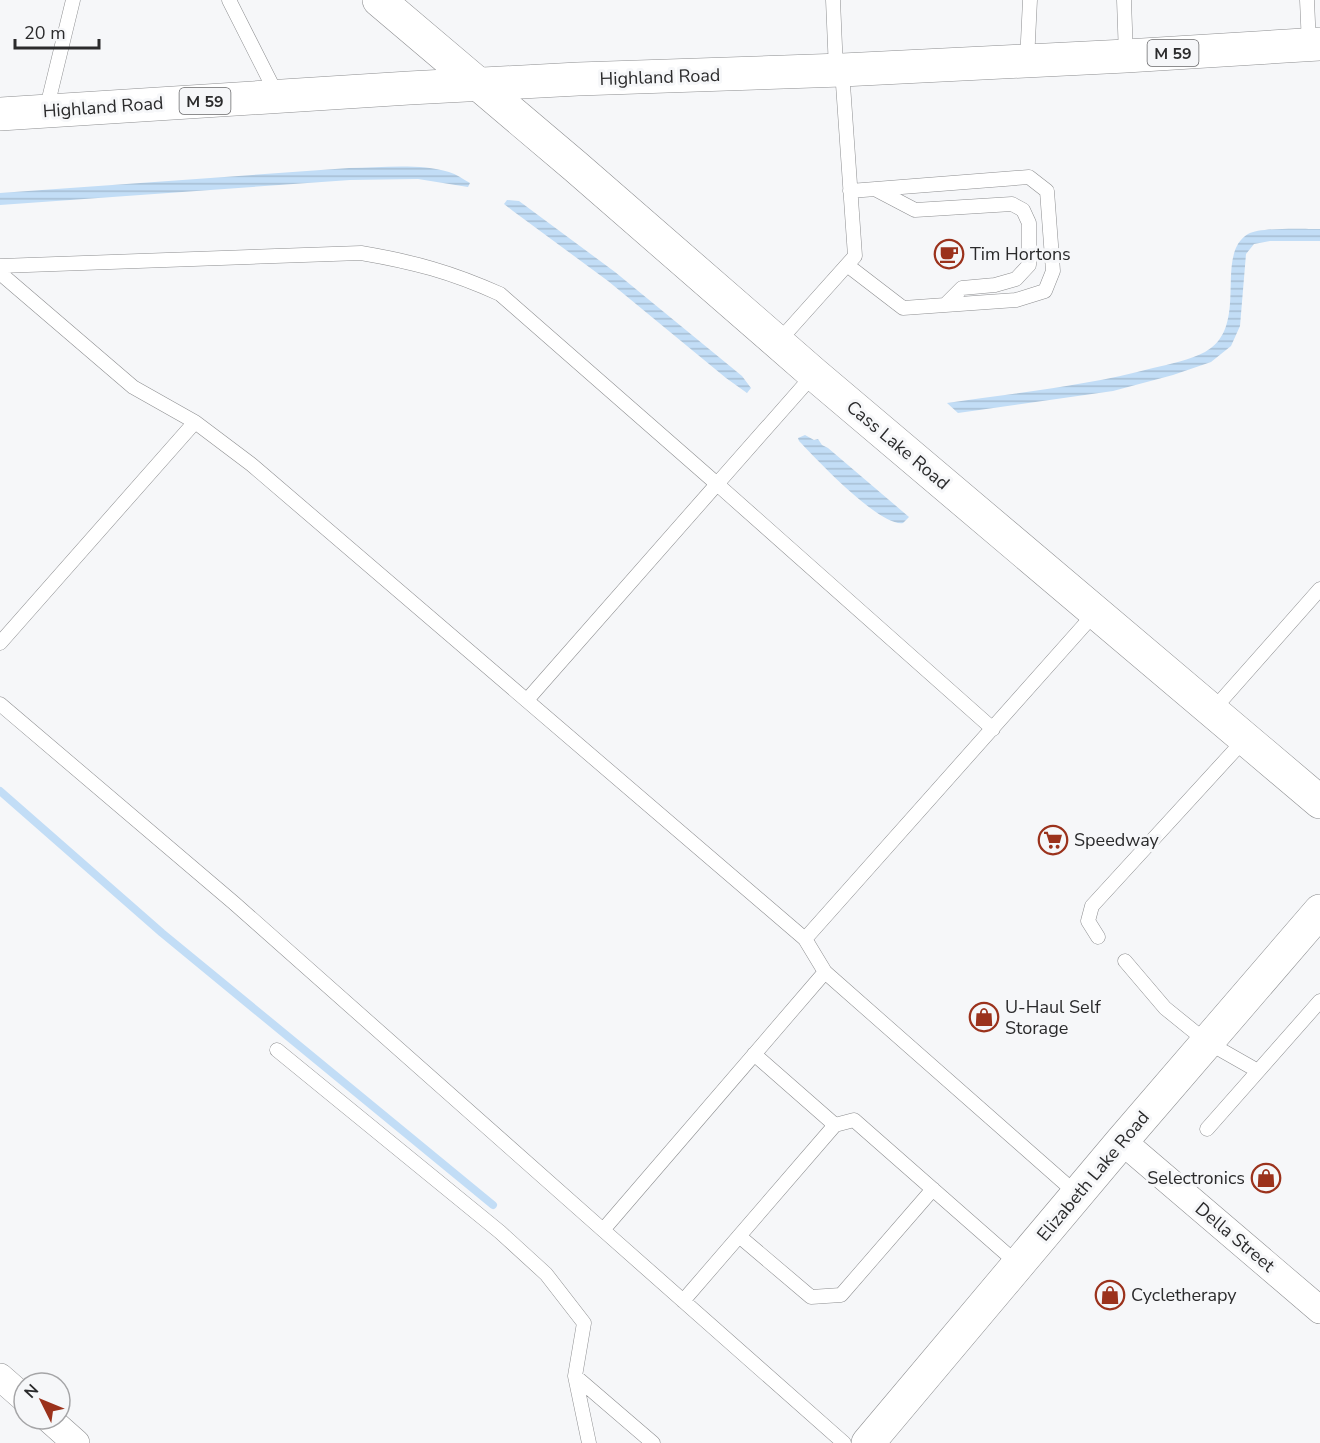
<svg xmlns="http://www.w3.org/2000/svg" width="1320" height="1443" font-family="'Nunito Sans',sans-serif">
<defs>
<pattern id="water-rules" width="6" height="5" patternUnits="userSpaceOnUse" patternTransform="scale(1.5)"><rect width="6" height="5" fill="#c2ddf6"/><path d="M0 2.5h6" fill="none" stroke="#a7bed3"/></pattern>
</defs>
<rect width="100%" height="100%" fill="#f6f7f9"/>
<path fill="url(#water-rules)" d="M 349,168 C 381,168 417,163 449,172 C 456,174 463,179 470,183 L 468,187 L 418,179 L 350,180 L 0,205 L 0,193 Z
M 507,200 L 519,201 L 615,272 L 742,376 L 751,388 L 747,393 L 726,378 L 608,281 L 513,211 L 504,204 Z
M 1320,229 L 1320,241 L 1270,241 L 1254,244 L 1246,254 L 1240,326 L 1231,346 L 1211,362 L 1173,375 L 1113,391 L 958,413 L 947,403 C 1016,393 1086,386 1153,368 C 1170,364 1190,360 1205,352 C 1251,327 1213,255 1248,234 C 1261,227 1304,229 1320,229 Z
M 805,435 L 814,440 L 818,439 L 822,445 L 828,448 L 909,517 L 903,523 C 880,527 816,459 799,441 L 798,438 Z"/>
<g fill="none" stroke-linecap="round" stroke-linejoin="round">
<path stroke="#c2ddf6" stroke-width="8" d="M 0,791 L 162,933 L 493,1205"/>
<g stroke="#8d8e90" stroke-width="15">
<path id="service" d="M 229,0 L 277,95
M 833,0 L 836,70
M 1124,0 L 1126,56
M 1307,0 L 1309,45
M 1027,61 L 1030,0
M 46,111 L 73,0
M 875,189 L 915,210 L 1012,204 L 1023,210 L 1029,223 L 1029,265 L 1016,279 L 995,285 L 962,288 L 945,305
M 847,265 L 903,308 L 1016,300 L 1045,291 L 1053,271 L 1047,191 L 1029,177 L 850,191
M 0,266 L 361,253 C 414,262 451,272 500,294 L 717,484 L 527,700
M 0,273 L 133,387 L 195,422 L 252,465 L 805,939 L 825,972
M 778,342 L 855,256 L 842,70
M 814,374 L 717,484 L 993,729
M 0,643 L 195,422
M 0,704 L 234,903 L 603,1230
M 1212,711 L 1320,589
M 1098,937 L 1088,921 L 1092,906 L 1245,739
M 805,939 L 1095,613
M 1125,961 L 1165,1008 L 1207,1042 L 1258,1071
M 277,1050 L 500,1232 L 546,1274 L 584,1323 L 575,1376 L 653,1443
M 754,1054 L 835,1125
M 1207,1129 L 1320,1001
M 739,1236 L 811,1297 L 841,1295 L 933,1189
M 683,1301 L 835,1125 L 854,1120 L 1018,1264
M 575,1376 L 589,1443
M 844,1443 L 603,1230 L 825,972 L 1077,1194"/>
</g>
<g stroke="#8d8e90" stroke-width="28">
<path id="minor" d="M 1122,1141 L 1320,1310
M 0,1377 L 24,1398
M 49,1419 L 76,1443"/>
</g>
<g stroke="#8d8e90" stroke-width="34">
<path id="tertiary" d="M 379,0 L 575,166 L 814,374 L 1320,802"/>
</g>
<g stroke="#8d8e90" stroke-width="34">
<path id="secondary" d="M 868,1443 L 1122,1141 L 1320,911"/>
</g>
<g stroke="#8d8e90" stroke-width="34">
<path id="trunk" d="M 0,114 L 409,88 L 578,79 L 842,70 L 1126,56 L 1320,44"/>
</g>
<use href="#service" stroke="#fff" stroke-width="14"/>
<use href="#minor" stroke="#fff" stroke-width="27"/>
<use href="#tertiary" stroke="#fff" stroke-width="33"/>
<use href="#secondary" stroke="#fff" stroke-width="33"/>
<use href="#trunk" stroke="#fff" stroke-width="33"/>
</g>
<defs>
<g id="cafe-ring" transform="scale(1.5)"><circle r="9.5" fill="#f6f7f9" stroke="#9b321c" stroke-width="1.5"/><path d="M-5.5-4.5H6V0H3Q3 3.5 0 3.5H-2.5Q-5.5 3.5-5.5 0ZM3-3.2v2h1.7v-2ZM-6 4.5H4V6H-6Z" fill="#9b321c"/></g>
<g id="supermarket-ring" transform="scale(1.5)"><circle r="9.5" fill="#f6f7f9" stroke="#9b321c" stroke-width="1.5"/><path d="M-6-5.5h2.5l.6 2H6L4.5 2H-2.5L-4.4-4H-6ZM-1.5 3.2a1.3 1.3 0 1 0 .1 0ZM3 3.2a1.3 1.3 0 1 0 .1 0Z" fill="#9b321c"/></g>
<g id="shop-ring" transform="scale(1.5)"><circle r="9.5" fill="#f6f7f9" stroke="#9b321c" stroke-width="1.5"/><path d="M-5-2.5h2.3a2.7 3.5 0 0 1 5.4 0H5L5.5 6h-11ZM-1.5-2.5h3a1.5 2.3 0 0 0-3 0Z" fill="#9b321c"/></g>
</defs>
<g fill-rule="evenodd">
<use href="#cafe-ring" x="949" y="254"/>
<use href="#supermarket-ring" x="1053" y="840"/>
<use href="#shop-ring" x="984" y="1017"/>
<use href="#shop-ring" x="1266" y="1178"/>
<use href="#shop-ring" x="1110" y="1295"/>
</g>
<g text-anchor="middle" stroke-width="6" stroke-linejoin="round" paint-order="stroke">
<g fill="#f6f7f9" stroke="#68686a" stroke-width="1.5">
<rect x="1147.5" y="40" width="51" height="26" rx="4.5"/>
<rect x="179.5" y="88" width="51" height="26" rx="4.5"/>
</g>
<g font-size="16" font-weight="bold" fill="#2b2b2c">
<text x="1173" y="59">M 59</text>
<text x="205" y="107">M 59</text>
</g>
<g font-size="18" fill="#2b2b2c" stroke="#f6f7f9">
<text transform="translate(660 77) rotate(-2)" y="6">Highland Road</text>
<text transform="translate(103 107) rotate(-4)" y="6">Highland Road</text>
<text transform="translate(898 445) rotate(40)" y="6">Cass Lake Road</text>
<text transform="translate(1093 1176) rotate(-50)" y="6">Elizabeth Lake Road</text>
<text transform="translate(1235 1237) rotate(40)" y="6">Della Street</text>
</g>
<g font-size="18" fill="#2b2b2c" stroke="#f6f7f9" text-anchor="start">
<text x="970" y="260">Tim Hortons</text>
<text x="1074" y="846">Speedway</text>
<text x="1005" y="1013">U-Haul Self<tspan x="1005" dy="21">Storage</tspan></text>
<text x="1245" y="1184" text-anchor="end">Selectronics</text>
<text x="1131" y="1301">Cycletherapy</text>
</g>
</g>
<g transform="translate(42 1401) rotate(313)"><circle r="28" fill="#f6f7f9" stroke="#a5a5a7" stroke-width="1.5"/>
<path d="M0-4.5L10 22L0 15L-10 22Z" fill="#9b321c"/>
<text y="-9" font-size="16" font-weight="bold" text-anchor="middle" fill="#2b2b2c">N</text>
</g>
<path d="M15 39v9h84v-9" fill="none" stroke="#2b2b2c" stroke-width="3"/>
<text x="24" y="39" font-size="18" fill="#2b2b2c" stroke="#f6f7f9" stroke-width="4.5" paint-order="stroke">20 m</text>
</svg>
